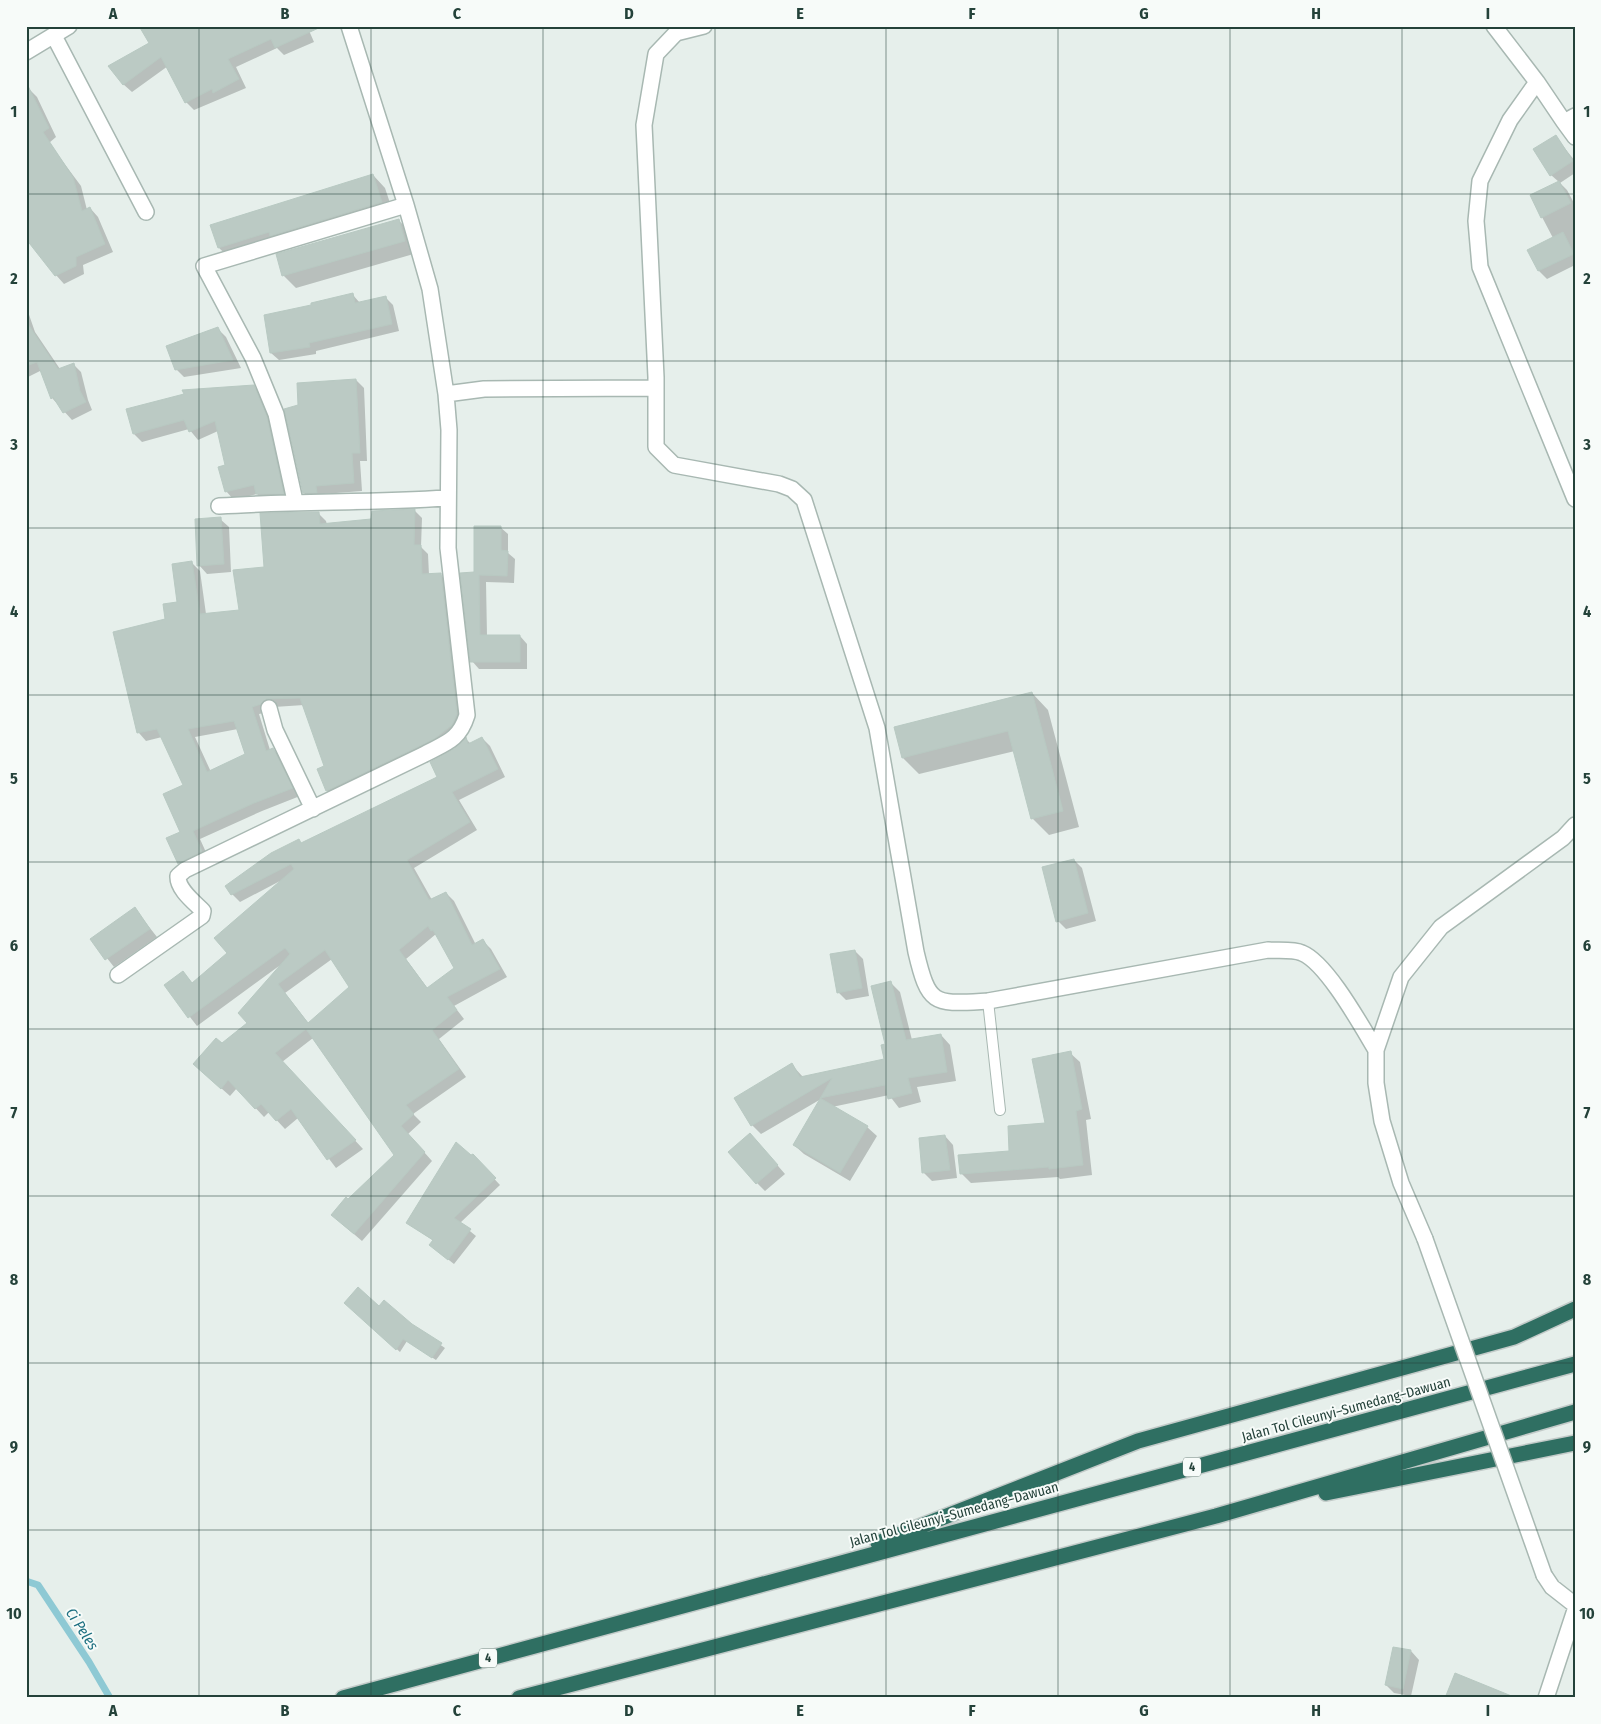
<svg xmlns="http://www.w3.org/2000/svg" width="1601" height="1724" font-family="'Fira Sans Condensed',sans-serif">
<rect width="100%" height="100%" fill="#e6efeb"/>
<path fill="#0003" fill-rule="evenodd" d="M 307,26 L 314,42 L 284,55 L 277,48 L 236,67 L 246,88 L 194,110 L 186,102 L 168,66 L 132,92 L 123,84 L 151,43 Z
M 29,89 L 37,97 L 56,137 L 49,143 L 81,186 L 87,210 L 90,208 L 98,217 L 113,252 L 83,265 L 84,274 L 64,284 L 56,275 L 27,152 Z
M 1555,136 L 1575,161 L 1575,173 L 1560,183 L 1567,190 L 1575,205 L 1575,265 L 1547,279 L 1539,271 L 1529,250 L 1553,238 L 1531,196 L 1559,182 L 1551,175 Z
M 373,175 L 385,188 L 394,215 L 232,260 L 219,248 L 212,226 Z
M 398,220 L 411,232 L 417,253 L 296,288 L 283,275 Z
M 352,294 L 360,303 L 385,297 L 393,305 L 399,331 L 316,351 L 316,354 L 279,360 L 271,353 L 265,316 L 313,306 Z
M 26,306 L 35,332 L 60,369 L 74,365 L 81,372 L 88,400 L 92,410 L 72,420 L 52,398 L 42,370 L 26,378 Z
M 218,329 L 226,337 L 241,368 L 184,377 L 176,369 Z
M 356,380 L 364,388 L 367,461 L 360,461 L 362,491 L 323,494 L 324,501 L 312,501 L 304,493 L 299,406 Z
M 254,386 L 262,395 L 275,426 L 291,501 L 265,502 L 257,494 L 234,500 L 226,491 L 227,466 L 218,431 L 198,440 L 189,429 L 142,442 L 134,434 Z
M 414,510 L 422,518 L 421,547 L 428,554 L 429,575 L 441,575 L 449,583 L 465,722 L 460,733 L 335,799 L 327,791 L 319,769 L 325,767 L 304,705 L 274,707 L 269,712 L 259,714 L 270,750 L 273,749 L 281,757 L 300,796 L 262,811 L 200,839 L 209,859 L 186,871 L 179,863 L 185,786 L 162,737 L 146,741 L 139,733 L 166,620 L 178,603 L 192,563 L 200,571 L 206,614 L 240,611 L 265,568 L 318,513 L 326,521 L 327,525 L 372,520 ZM 238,729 L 246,754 L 211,772 L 195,737 Z
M 220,519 L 229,527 L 231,572 L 207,574 L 199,565 Z
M 500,527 L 508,534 L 508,553 L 515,559 L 514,583 L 486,582 L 487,636 L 520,636 L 527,644 L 527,669 L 479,669 L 472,661 L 475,573 Z
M 1032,693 L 1048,710 L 1079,827 L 1049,835 L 1032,818 L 1015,751 L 919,774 L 903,758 Z
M 482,738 L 490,746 L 505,777 L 459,800 L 477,830 L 414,868 L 432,900 L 446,893 L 454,901 L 476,945 L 483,941 L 491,949 L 507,977 L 454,1006 L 464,1019 L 439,1039 L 466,1077 L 413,1114 L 421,1122 L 408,1134 L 432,1161 L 362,1241 L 341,1223 L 348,1201 L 395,1155 L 313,1038 L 282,1062 L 363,1149 L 336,1168 L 298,1118 L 285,1129 L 269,1112 L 264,1117 L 237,1088 L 230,1096 L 203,1072 L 222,1045 L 249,1023 L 279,966 L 197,1026 L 165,985 L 183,972 L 193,984 L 229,953 L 280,881 L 240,902 L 232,894 L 299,841 L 302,844 L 438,777 L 456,749 L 466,739 L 471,744 ZM 436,934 L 456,968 L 428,989 L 406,959 ZM 332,959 L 351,987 L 309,1024 L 285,993 Z
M 1074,860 L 1082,868 L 1096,921 L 1066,929 L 1058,921 Z
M 135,909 L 157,937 L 114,967 L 92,939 Z
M 855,951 L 863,959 L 869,996 L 846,1000 L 838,992 Z
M 891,983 L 900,992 L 912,1040 L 941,1035 L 950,1045 L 956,1081 L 917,1087 L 921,1102 L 899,1108 L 889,1095 L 832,1107 L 867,1127 L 877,1136 L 850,1181 L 804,1154 L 794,1145 L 821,1099 L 761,1134 L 752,1125 L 792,1065 L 803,1077 L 885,1060 Z
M 1070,1053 L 1080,1062 L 1091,1119 L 1086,1120 L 1092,1175 L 1060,1179 L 1058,1177 L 971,1183 L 961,1173 L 1010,1152 L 1047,1125 Z
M 945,1136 L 953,1145 L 957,1178 L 932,1181 L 924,1173 Z
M 758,1143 L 785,1174 L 765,1191 L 757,1183 Z
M 473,1156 L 500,1185 L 460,1223 L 476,1236 L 454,1264 L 436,1250 L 434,1241 L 407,1223 Z
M 349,1306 L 379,1308 L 411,1325 L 445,1348 L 436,1360 L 407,1341 L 400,1352 Z
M 1411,1651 L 1419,1660 L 1411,1696 L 1394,1693 L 1386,1685 Z"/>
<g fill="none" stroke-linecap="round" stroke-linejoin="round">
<path stroke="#8ec9d4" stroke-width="7" d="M 26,1581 L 38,1585 L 89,1662 L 110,1698"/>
</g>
<path fill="#bbcac4" stroke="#b8c9c2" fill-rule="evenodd" d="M 139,26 L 323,26 L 275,48 L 271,39 L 228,59 L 239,79 L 213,93 L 212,89 L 185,103 L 161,57 L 123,85 L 108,66 L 149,43 Z
M 26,82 L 49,128 L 43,132 L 73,177 L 82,211 L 90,207 L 105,244 L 76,257 L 76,266 L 55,276 L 26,239 Z
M 1556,135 L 1573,161 L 1550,176 L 1533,149 Z
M 373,174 L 382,202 L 270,236 L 269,232 L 218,248 L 210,225 Z
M 1559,181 L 1571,203 L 1541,218 L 1530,195 Z
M 399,219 L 405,241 L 282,276 L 276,254 Z
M 1563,232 L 1574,254 L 1538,271 L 1527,250 Z
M 353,293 L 355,303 L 386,296 L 392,324 L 309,343 L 310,347 L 270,353 L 264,315 L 311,305 L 311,303 Z
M 26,321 L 58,369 L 74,363 L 80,391 L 86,402 L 63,413 L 53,397 L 51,399 L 37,362 L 26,366 Z
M 218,327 L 233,360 L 175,370 L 166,346 Z
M 356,379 L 360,453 L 352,453 L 354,483 L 316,486 L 317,493 L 303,493 L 284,409 L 298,405 L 297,383 Z
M 254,385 L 267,417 L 284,494 L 256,494 L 254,485 L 225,492 L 218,467 L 225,465 L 215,421 L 189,432 L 184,420 L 133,434 L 126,409 L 184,394 L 182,390 Z
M 415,509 L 414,545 L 421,545 L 422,574 L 441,573 L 457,714 L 452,725 L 434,739 L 326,791 L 317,769 L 324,766 L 300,698 L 266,699 L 261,704 L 252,707 L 266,751 L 273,748 L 293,788 L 254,803 L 193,831 L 202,851 L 178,864 L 166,838 L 180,832 L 163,794 L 183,785 L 157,729 L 137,733 L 113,632 L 165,619 L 163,604 L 177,602 L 172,564 L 192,561 L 200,614 L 239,610 L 233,570 L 264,567 L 260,513 L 319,512 L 320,524 L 371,519 L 372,511 ZM 234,721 L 245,754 L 207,772 L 188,729 Z
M 221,517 L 224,564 L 197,566 L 195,519 Z
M 474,526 L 501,526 L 501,550 L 508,551 L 507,576 L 479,575 L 480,635 L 520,635 L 520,662 L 470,662 L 460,573 L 474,572 Z
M 1032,692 L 1063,811 L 1031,819 L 1008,731 L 902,758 L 894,727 Z
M 466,737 L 468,744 L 482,737 L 498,769 L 452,792 L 470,822 L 407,860 L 429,900 L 446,892 L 472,945 L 483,939 L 500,969 L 447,997 L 457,1010 L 432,1030 L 459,1069 L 406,1105 L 414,1114 L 401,1126 L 425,1152 L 354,1234 L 331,1215 L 346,1197 L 348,1199 L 394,1155 L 306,1029 L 275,1053 L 356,1140 L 327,1160 L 291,1109 L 276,1121 L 261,1104 L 255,1109 L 228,1080 L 221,1089 L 193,1064 L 216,1038 L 222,1043 L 247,1023 L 238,1013 L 290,954 L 285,948 L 188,1018 L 164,985 L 183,971 L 192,983 L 227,953 L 214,938 L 294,869 L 291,864 L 231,895 L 225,886 L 271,853 L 299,839 L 301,843 L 437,777 L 430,762 L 455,748 ZM 428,926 L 431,931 L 433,930 L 454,968 L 427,988 L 399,950 ZM 325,950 L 349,987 L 308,1023 L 278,984 Z
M 1074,859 L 1088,913 L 1056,922 L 1042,867 Z
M 135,907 L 150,929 L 105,960 L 90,939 Z
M 855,950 L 862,988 L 837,993 L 830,954 Z
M 891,981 L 906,1040 L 941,1034 L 947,1072 L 908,1078 L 912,1093 L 888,1099 L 885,1085 L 820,1098 L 868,1126 L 840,1173 L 793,1145 L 832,1078 L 751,1126 L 734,1098 L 792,1063 L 800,1077 L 884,1059 L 881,1045 L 885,1044 L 871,986 Z
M 1071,1051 L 1082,1109 L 1076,1111 L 1083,1165 L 1049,1169 L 1049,1167 L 960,1174 L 958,1155 L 1009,1151 L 1008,1126 L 1045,1123 L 1032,1059 Z
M 750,1133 L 778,1165 L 756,1184 L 728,1152 Z
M 945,1135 L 950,1170 L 922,1173 L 919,1138 Z
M 456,1142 L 471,1155 L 473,1154 L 496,1178 L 454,1218 L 471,1229 L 448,1260 L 429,1245 L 433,1240 L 406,1223 Z
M 358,1287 L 379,1306 L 384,1300 L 412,1324 L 442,1343 L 432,1358 L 403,1339 L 396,1350 L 344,1303 Z
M 1393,1647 L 1411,1650 L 1403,1689 L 1385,1685 Z
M 1455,1673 L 1514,1697 L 1514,1698 L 1445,1698 Z"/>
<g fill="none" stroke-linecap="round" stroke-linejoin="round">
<g stroke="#a8b8b2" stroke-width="12">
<path id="lane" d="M 988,1001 L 1000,1110"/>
</g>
<g stroke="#a8b8b2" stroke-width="18">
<path id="street" d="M 349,26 L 406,205 L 430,289 L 446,394
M 704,26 L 676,33 L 656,54 L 644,125 L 656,377 L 656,447 L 674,465 L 779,484 L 792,489 L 804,500 L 877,728 L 916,952 C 929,1007 934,1004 988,1001 L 1268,950 C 1278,951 1293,949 1302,953 C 1327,963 1362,1027 1376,1050
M 1494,26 L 1537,82 L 1510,120 L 1480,181 L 1476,221 L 1480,267 L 1575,499
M 54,36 L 146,212
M 26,52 L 69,26
M 1537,82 L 1564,122
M 1575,116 L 1564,122 L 1575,137
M 295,501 L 276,414 L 253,358 L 204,266 L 406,205
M 219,506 C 295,501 371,503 447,498
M 269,708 L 275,730 L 313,809
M 118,975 L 202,916 L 203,911 C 194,902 177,889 178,876 L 185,870 L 423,755 C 445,743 459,741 467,715 L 448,548 L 449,430 L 446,394 L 484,389 L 656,388
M 1425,1239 L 1401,1183 L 1382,1121 L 1376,1083 L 1376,1050 L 1401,977 L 1441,927 L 1563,838 L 1575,825
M 1544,1575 L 1552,1587 L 1575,1605
M 1546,1698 L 1575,1610"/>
</g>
<g stroke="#c2cac8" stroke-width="18">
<path id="highway" d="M 1326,1493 L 1575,1443
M 878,1543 L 1138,1441 L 1514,1337 L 1575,1309
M 343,1698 L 1575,1364
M 519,1698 L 1216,1516 L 1575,1412"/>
</g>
<use href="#lane" stroke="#fff" stroke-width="10"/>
<use href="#street" stroke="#fff" stroke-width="15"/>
<use href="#highway" stroke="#2f6f62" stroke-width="15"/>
<g stroke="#a8b8b2" stroke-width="18" stroke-linecap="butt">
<path id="street-bridge" d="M 1425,1239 L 1544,1575"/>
</g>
<use href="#street-bridge" stroke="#fff" stroke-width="15"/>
</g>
<path fill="none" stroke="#24423a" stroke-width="1" stroke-opacity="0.55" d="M 199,26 L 199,1698M 371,26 L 371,1698M 543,26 L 543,1698M 715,26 L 715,1698M 886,26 L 886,1698M 1058,26 L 1058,1698M 1230,26 L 1230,1698M 1402,26 L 1402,1698M 26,194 L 1575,194M 26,361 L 1575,361M 26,528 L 1575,528M 26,695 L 1575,695M 26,862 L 1575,862M 26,1029 L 1575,1029M 26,1196 L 1575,1196M 26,1363 L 1575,1363M 26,1530 L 1575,1530"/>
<g text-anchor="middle" stroke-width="4" stroke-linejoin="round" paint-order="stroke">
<g fill="#f7fbf9" stroke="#637a73" stroke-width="1">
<rect x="1183" y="1457.5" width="18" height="19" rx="4"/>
<rect x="479" y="1648.5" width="18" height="19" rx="4"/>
</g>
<g font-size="12" font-weight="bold" fill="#24423a">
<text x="1192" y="1471">4</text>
<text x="488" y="1662">4</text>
</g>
<g font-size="14" fill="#24423a" stroke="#f7fbf9">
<text transform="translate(1346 1409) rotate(-15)" y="5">Jalan Tol Cileunyi–Sumedang–Dawuan</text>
<text transform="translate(954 1514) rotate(-15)" y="5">Jalan Tol Cileunyi–Sumedang–Dawuan</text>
</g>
<g font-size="15" font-style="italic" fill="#1c6f80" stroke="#f7fbf9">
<text transform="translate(82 1629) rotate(57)" y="5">Ci Peles</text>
</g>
</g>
<rect width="1601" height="1724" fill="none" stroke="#f7fbf9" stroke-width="55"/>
<rect x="28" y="28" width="1546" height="1668" fill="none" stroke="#24423a" stroke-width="2"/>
<g font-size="16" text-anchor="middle" font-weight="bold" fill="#24423a">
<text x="113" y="19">A</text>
<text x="285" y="19">B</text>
<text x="457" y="19">C</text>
<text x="629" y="19">D</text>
<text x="800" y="19">E</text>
<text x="972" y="19">F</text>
<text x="1144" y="19">G</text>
<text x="1316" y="19">H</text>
<text x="1488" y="19">I</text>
<text x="14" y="117">1</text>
<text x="1587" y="117">1</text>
<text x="14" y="284">2</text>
<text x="1587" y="284">2</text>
<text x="14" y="450">3</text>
<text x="1587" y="450">3</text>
<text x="14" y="617">4</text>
<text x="1587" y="617">4</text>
<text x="14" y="784">5</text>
<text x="1587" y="784">5</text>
<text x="14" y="951">6</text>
<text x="1587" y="951">6</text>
<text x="14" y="1118">7</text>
<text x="1587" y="1118">7</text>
<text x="14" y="1285">8</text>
<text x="1587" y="1285">8</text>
<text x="14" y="1452">9</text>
<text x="1587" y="1452">9</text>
<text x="14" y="1619">10</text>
<text x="1587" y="1619">10</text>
<text x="113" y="1716">A</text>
<text x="285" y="1716">B</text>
<text x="457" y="1716">C</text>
<text x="629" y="1716">D</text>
<text x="800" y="1716">E</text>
<text x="972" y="1716">F</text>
<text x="1144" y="1716">G</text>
<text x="1316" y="1716">H</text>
<text x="1488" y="1716">I</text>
</g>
</svg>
